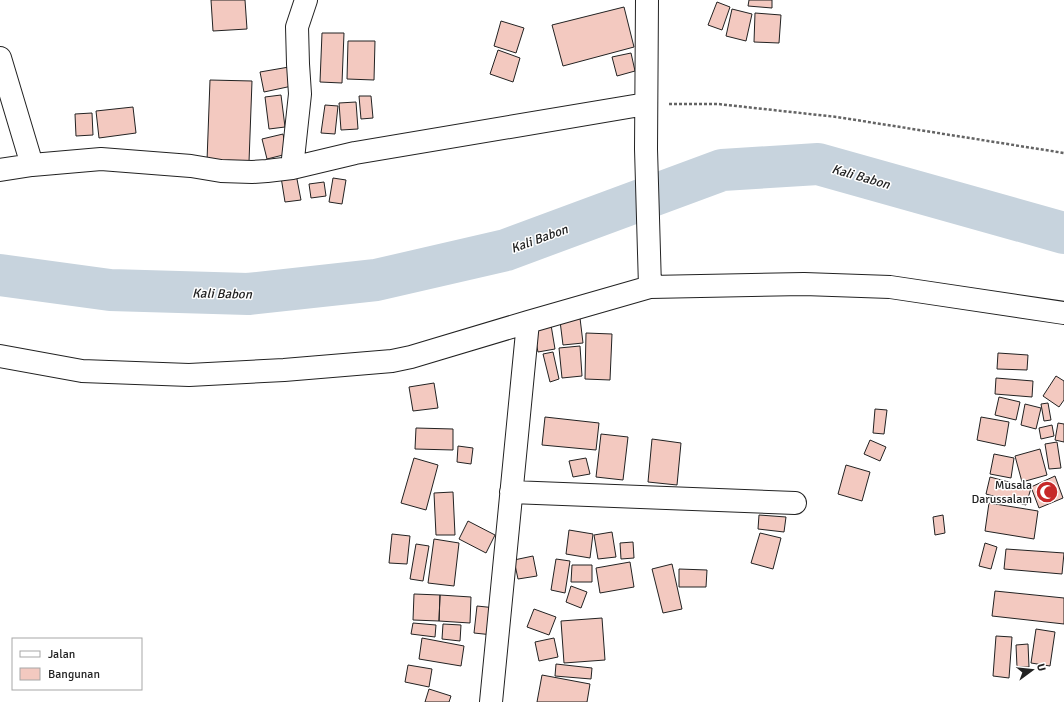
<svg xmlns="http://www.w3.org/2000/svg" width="1064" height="702" font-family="Signika,sans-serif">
<rect width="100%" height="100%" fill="#fff"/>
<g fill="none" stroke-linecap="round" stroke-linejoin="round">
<path stroke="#c7d3dd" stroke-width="42" d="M 0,275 L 110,290 L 248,294 L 376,280 L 506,250 L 722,170 L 818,164 L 1064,233"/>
</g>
<path fill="#f3c9c0" stroke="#222" d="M 211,0 L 245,0 L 247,29 L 213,31 Z
M 749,0 L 772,0 L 772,8 L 748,6 Z
M 717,2 L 730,7 L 722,30 L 708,25 Z
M 624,7 L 634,47 L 563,66 L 552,25 Z
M 732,9 L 752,14 L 746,41 L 726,36 Z
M 755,13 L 781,15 L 779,43 L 754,42 Z
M 501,21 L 524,28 L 516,53 L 494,46 Z
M 322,33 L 344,33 L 342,83 L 320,82 Z
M 348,41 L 375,41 L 374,80 L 347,79 Z
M 498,50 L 520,58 L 513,82 L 490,74 Z
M 631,53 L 635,71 L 617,76 L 612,57 Z
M 289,67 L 292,86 L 264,92 L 260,72 Z
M 210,80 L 252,81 L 249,162 L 207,161 Z
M 281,95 L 285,127 L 269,129 L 265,97 Z
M 359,96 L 371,96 L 373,118 L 361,119 Z
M 356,102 L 358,129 L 341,130 L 339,103 Z
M 325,105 L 338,106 L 335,134 L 321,133 Z
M 133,107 L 136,133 L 99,138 L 96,111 Z
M 92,113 L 93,135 L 76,136 L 75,114 Z
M 283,134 L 287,154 L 267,159 L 262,139 Z
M 296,174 L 301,200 L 285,202 L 281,177 Z
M 333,178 L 346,180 L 342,204 L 329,202 Z
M 324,182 L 326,196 L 311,198 L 309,184 Z
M 580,318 L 583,343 L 563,345 L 560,321 Z
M 551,325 L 555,349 L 538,352 L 533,328 Z
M 586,333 L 612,334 L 610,380 L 585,379 Z
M 580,346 L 582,376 L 562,378 L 559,348 Z
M 553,352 L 559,379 L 550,382 L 543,354 Z
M 998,353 L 1028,355 L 1027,370 L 997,369 Z
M 1056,376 L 1064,381 L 1064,400 L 1059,407 L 1043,396 Z
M 996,378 L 1033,381 L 1032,397 L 995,394 Z
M 434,383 L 438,408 L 413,411 L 409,387 Z
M 999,397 L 1020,402 L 1016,420 L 995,415 Z
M 1048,403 L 1051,420 L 1044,421 L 1041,404 Z
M 1025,404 L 1041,408 L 1036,429 L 1021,425 Z
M 875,409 L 887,410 L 884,434 L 873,433 Z
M 545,417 L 599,423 L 596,450 L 542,445 Z
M 981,417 L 1009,422 L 1005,446 L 977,440 Z
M 1058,423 L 1064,424 L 1064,442 L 1055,440 Z
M 1052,425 L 1054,436 L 1041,439 L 1039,428 Z
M 416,428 L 453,429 L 453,450 L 415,449 Z
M 601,434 L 628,437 L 623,480 L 596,477 Z
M 652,439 L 681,443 L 677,485 L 648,482 Z
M 870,440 L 886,447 L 880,461 L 864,454 Z
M 1057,442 L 1061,468 L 1049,469 L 1045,444 Z
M 458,446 L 473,448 L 471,464 L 457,462 Z
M 1040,449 L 1047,475 L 1022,482 L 1015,456 Z
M 994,454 L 1014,458 L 1011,478 L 990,474 Z
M 414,458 L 438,465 L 426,510 L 401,503 Z
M 586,458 L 590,474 L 573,477 L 569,461 Z
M 846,465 L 870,472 L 862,501 L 838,494 Z
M 1055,476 L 1063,498 L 1039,508 L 1031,487 Z
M 990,477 L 1031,488 L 1026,505 L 986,494 Z
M 453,492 L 455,535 L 436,535 L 434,493 Z
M 989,503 L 1038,511 L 1034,539 L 985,531 Z
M 759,515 L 786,517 L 784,532 L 758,529 Z
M 943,515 L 945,533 L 935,535 L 933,517 Z
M 468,521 L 495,535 L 486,553 L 459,539 Z
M 569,530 L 593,534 L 590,558 L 566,554 Z
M 612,532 L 616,557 L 598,559 L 594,535 Z
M 760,533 L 781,538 L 773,569 L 751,563 Z
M 392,534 L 410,536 L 407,564 L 389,563 Z
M 434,539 L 459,543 L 454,586 L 428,583 Z
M 633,542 L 634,558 L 621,559 L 620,543 Z
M 985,543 L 997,547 L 991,569 L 979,566 Z
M 416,544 L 429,546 L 423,581 L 410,579 Z
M 1006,549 L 1064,553 L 1062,574 L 1004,569 Z
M 533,556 L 537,576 L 518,579 L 514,560 Z
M 556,559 L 570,561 L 565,593 L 551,590 Z
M 630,562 L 634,587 L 600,593 L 596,568 Z
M 672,564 L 682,609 L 663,613 L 652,569 Z
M 572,565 L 592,565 L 592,582 L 571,582 Z
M 679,569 L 707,570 L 706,587 L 679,587 Z
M 571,586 L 587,592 L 581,608 L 566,602 Z
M 995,591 L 1064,598 L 1064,624 L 992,616 Z
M 414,594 L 440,595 L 439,621 L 413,620 Z
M 440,595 L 471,597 L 470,623 L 439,621 Z
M 477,606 L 496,608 L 493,635 L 474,633 Z
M 534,609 L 556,617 L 549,635 L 527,627 Z
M 602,618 L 605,660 L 564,663 L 561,621 Z
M 413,623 L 436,625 L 435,637 L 411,634 Z
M 443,624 L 461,625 L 460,641 L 442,639 Z
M 1036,629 L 1055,632 L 1050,666 L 1031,663 Z
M 996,636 L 1012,637 L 1009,678 L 993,676 Z
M 422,638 L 464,646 L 461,666 L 419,659 Z
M 554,638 L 558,657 L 539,661 L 535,642 Z
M 1028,644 L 1029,667 L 1017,667 L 1016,645 Z
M 556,664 L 592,668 L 591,679 L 555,676 Z
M 408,665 L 432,669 L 429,687 L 405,682 Z
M 542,675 L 590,684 L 587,702 L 537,702 Z
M 429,689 L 451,696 L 449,702 L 425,702 Z"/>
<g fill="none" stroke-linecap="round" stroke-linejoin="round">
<g stroke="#222" stroke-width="24">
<path id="minor" d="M 647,0 L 646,149 L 650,287
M 0,58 L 32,165
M 292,168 L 300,94 L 298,64 L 297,27 L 306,0
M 0,170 L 32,165 L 101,159 L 191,166 L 221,171 L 252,172 L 267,171 L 292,168 L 355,153 L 646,104
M 0,356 L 82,371 L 189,375 L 284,370 L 392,361 L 411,357 L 528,322 L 650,287 L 804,284 L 890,287 L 1064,313
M 511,492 L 795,503
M 491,702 L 528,322"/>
</g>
<path stroke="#646464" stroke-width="2.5" stroke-dasharray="3 2" stroke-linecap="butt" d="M 669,104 L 718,104 L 837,117 L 1064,153"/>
<use href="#minor" stroke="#fff" stroke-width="22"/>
</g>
<defs>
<g id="mosque-disc" transform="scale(1.15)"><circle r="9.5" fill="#c62828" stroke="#fff"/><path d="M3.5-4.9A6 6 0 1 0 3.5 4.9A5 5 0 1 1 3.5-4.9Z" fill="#fff"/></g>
</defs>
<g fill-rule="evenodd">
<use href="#mosque-disc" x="1047" y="492"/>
</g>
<g text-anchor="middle" stroke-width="3" stroke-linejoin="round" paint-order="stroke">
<g font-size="12" fill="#222" stroke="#fff" text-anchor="end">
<text x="1032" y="489">Musala<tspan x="1032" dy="14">Darussalam</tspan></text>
</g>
<g font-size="13" font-style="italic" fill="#222" stroke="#fff">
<text transform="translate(861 176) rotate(16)" y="5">Kali Babon</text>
<text transform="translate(539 238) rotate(-20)" y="5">Kali Babon</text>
<text transform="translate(222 293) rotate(1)" y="5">Kali Babon</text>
</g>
</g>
<rect x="12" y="638" width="130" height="52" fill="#ffffff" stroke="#a7a7a7"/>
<rect x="20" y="651" width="20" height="6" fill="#ffffff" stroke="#a7a7a7"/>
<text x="48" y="658" font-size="12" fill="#222222">Jalan</text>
<rect x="20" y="668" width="20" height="12" fill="#f3c9c0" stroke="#a7a7a7"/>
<text x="48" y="678" font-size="12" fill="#222222">Bangunan</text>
<g transform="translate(1032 670) rotate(75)" stroke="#ffffff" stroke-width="3" paint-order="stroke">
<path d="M0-3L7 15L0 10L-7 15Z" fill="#222222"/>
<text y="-6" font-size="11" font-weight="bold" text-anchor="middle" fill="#222222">U</text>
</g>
</svg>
